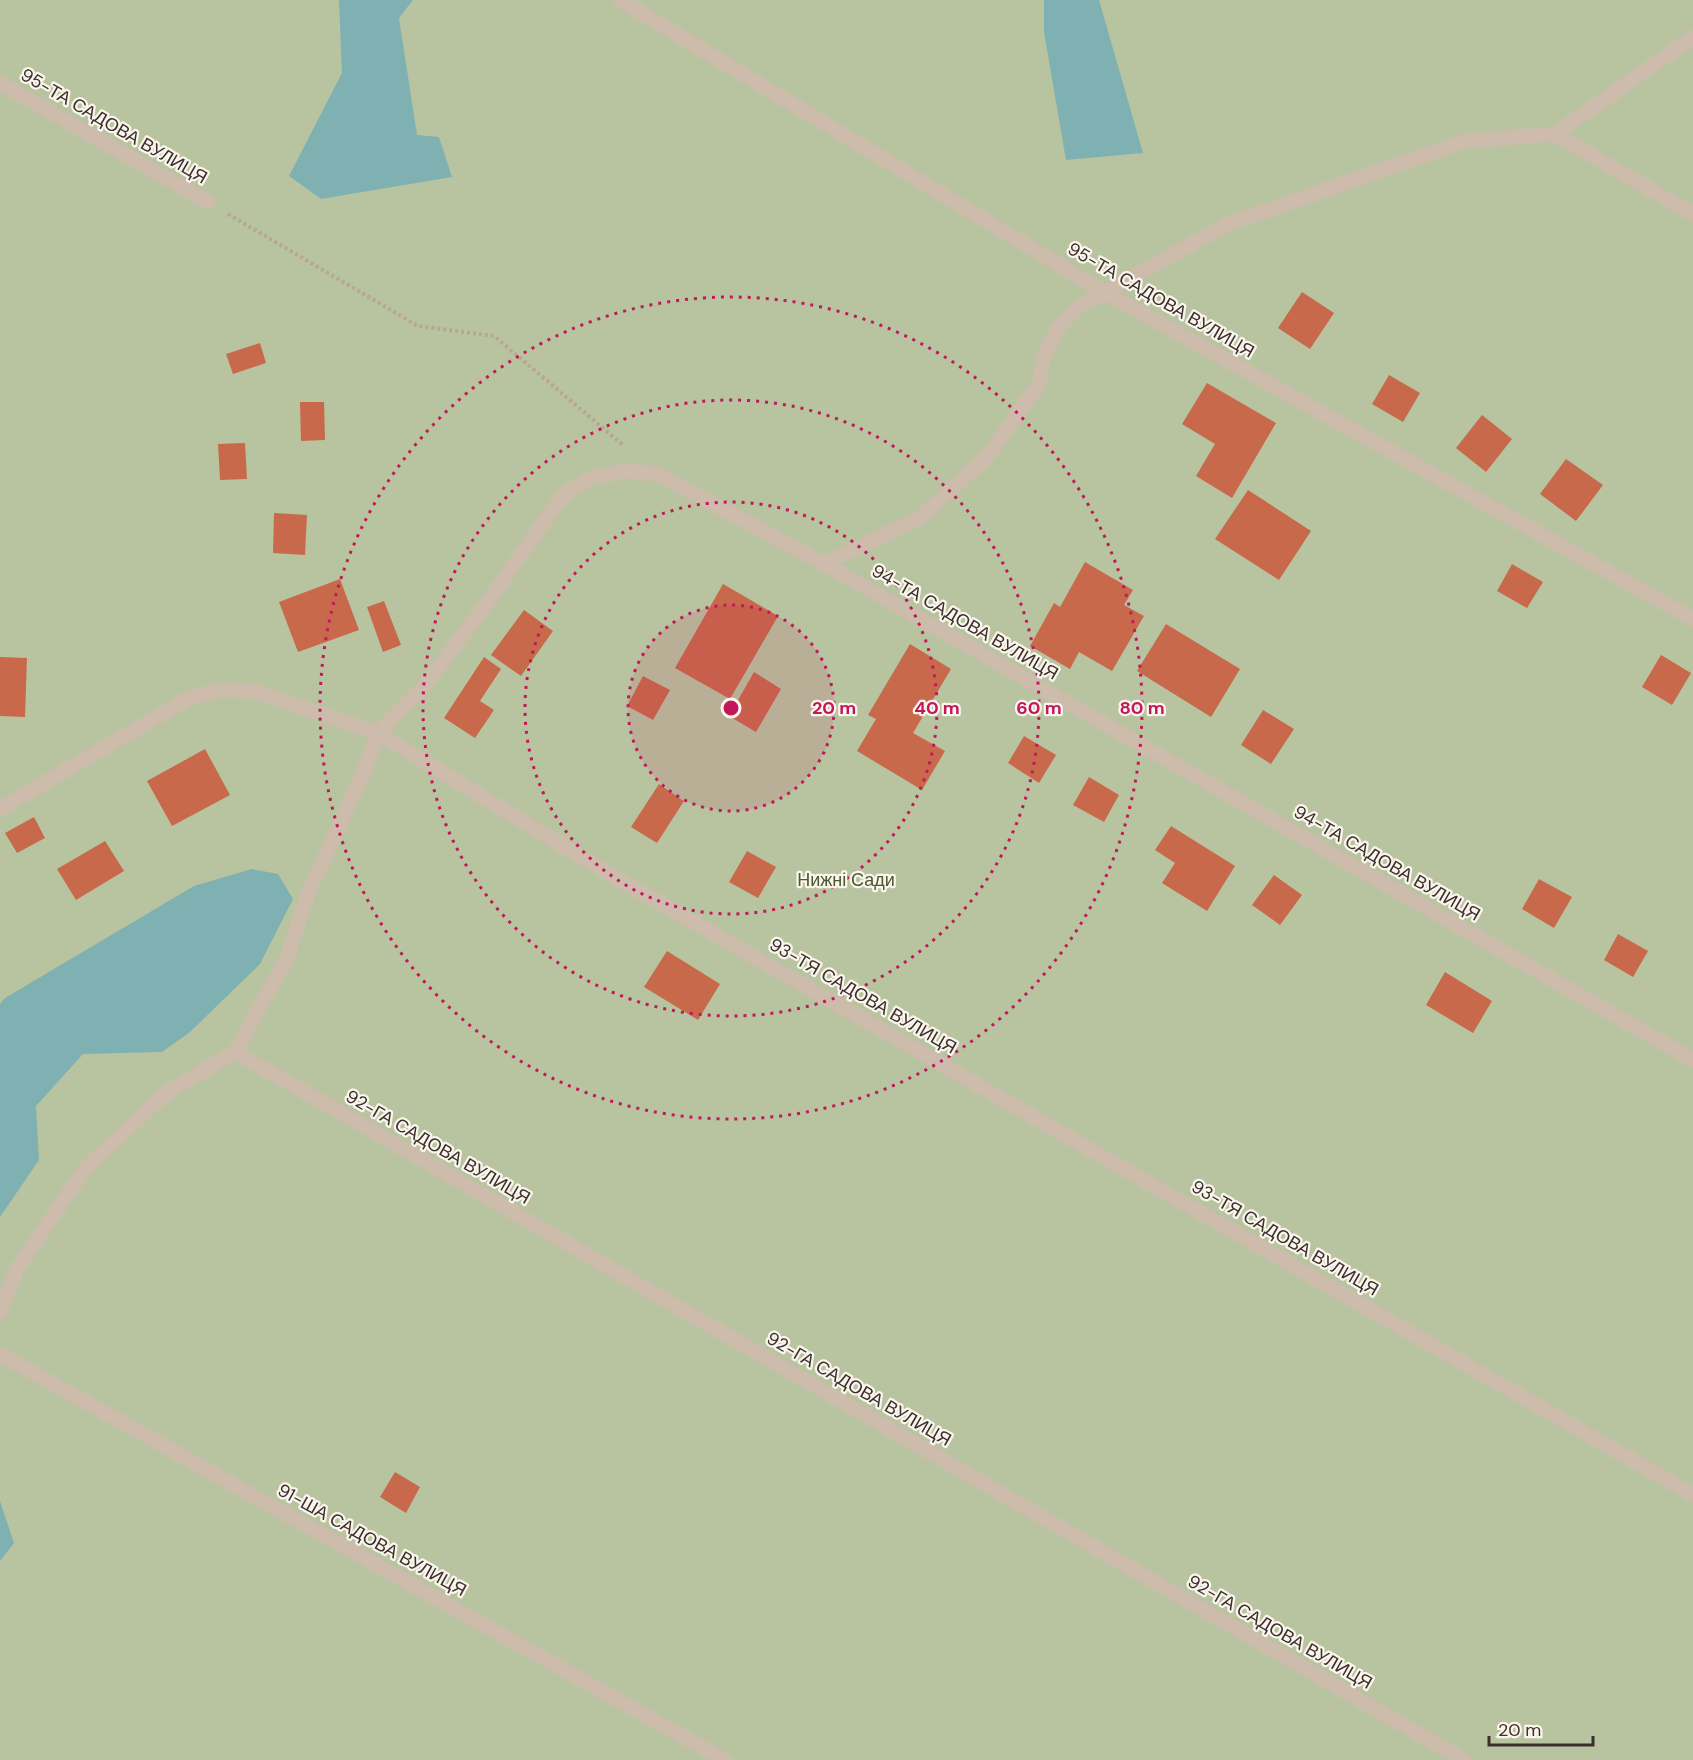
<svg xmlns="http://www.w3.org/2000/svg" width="1693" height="1760" font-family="'DM Sans',sans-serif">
<rect width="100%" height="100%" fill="#f4ebe1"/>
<path fill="#b8c4a0" d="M 0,0 L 1693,0 L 1693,1760 L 0,1760 Z"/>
<path fill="#7fb0b2" d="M 339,0 L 413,0 L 399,18 L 417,135 L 439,137 L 452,177 L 321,199 L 289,176 L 342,73 Z
M 1044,0 L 1099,0 L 1143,153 L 1066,160 L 1044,32 Z
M 252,869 L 278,874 L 293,899 L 260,964 L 190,1032 L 162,1052 L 83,1054 L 36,1106 L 39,1160 L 0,1217 L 0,1004 L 5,998 L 194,886 Z
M 0,1501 L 14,1543 L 0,1561 Z"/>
<path fill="#c8694b" d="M 1302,292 L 1334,313 L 1310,349 L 1278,328 Z
M 260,343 L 266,363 L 233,374 L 226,354 Z
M 1389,375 L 1420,393 L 1403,422 L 1372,404 Z
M 1207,383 L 1276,423 L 1232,498 L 1196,476 L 1215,444 L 1182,424 Z
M 300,402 L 324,402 L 325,440 L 301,441 Z
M 1482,415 L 1512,439 L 1486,472 L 1456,448 Z
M 245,443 L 247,479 L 220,480 L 218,444 Z
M 1566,459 L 1603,485 L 1576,521 L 1540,494 Z
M 1248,490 L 1311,531 L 1279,580 L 1215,539 Z
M 274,513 L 307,515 L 305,555 L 273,553 Z
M 1085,562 L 1133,590 L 1124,605 L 1144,616 L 1112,671 L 1079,652 L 1070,669 L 1030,646 L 1054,603 L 1060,607 Z
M 1512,564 L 1543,582 L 1527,608 L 1497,591 Z
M 340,579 L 359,630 L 298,652 L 279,602 Z
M 723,584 L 778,616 L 730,699 L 675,668 Z
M 384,601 L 401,645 L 383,652 L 367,607 Z
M 524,610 L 553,631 L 521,676 L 491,655 Z
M 1166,624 L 1240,669 L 1211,717 L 1137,671 Z
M 910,644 L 951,669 L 913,733 L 945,751 L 922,790 L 857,751 L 876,719 L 868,715 Z
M 1661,655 L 1691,673 L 1672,705 L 1642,687 Z
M 0,657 L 27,658 L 25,717 L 0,716 Z
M 484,657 L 501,669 L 480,701 L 494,710 L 475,738 L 444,718 Z
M 754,672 L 781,689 L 756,732 L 729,716 Z
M 643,676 L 670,690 L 653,720 L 627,706 Z
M 1263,710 L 1294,729 L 1271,764 L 1241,745 Z
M 1024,736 L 1056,755 L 1039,783 L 1008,763 Z
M 205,749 L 230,795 L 172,826 L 147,781 Z
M 1089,777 L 1119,795 L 1104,822 L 1073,805 Z
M 659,784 L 684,801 L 657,843 L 631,827 Z
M 34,817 L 45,838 L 17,853 L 5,833 Z
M 1171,826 L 1235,866 L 1207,911 L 1162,883 L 1175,863 L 1155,850 Z
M 105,841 L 124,871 L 76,900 L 57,869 Z
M 747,851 L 776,867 L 758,898 L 729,882 Z
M 1274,875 L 1302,895 L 1280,925 L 1252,905 Z
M 1539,879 L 1572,897 L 1554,928 L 1522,909 Z
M 1618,934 L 1648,951 L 1633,977 L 1604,960 Z
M 667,951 L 720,984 L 698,1020 L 644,987 Z
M 1445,972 L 1492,1001 L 1473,1033 L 1426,1005 Z
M 395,1472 L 420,1487 L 406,1513 L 380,1497 Z"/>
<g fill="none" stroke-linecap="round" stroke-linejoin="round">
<path stroke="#b9a596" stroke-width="4" stroke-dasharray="3 3" stroke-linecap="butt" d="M 228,214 L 418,326 L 494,336 L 623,445"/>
<path stroke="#cdbbac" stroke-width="15" d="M 620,0 L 1104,292 L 1693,619
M 0,83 L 208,202
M 1555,134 L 1693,214
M 824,564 L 921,517 L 988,456 L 1039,384 L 1044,355 L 1058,328 L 1078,307 L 1228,224 L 1465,141 L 1555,134 L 1693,37
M 0,809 L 189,698 L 221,690 L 254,691 L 378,733 L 601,869 L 1693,1495
M 235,1052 L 1464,1760
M 0,1312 L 17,1269 L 85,1169 L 165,1094 L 235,1052 L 287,958 L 308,893 L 363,774 L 378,733 L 423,687 L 482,610 L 563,495 L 591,478 L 625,471 L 658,474 L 824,564 L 1693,1060
M 0,1354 L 725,1760"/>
</g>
<circle cx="731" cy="708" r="103" fill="#c2185b" fill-opacity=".12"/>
<g fill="none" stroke="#c2185b" stroke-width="3" stroke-dasharray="3 6">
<circle cx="731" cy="708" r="103"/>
<circle cx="731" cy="708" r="206"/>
<circle cx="731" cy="708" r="308"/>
<circle cx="731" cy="708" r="411"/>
</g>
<g text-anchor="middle" stroke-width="4.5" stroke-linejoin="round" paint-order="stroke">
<g font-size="18" fill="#3b302b" stroke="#fbf5ee">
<text transform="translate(114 126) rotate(30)" y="6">95-ТА САДОВА ВУЛИЦЯ</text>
<text transform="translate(1161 300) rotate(30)" y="6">95-ТА САДОВА ВУЛИЦЯ</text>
<text transform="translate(965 622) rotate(30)" y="6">94-ТА САДОВА ВУЛИЦЯ</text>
<text transform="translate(1387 863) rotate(30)" y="6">94-ТА САДОВА ВУЛИЦЯ</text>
<text transform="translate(863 996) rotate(30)" y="6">93-ТЯ САДОВА ВУЛИЦЯ</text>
<text transform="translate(438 1147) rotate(30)" y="6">92-ГА САДОВА ВУЛИЦЯ</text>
<text transform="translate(1285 1238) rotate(30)" y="6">93-ТЯ САДОВА ВУЛИЦЯ</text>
<text transform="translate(859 1389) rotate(30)" y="6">92-ГА САДОВА ВУЛИЦЯ</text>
<text transform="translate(372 1540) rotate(29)" y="6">91-ША САДОВА ВУЛИЦЯ</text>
<text transform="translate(1280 1632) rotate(30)" y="6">92-ГА САДОВА ВУЛИЦЯ</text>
</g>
<g font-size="18" fill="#4a5a2e" stroke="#fbf5ee">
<text x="846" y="886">Нижні Сади</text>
</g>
</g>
<circle cx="731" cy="708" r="9" fill="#c2185b" stroke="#fbf5ee" stroke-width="3"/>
<g font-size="18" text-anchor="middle" font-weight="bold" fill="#c2185b" stroke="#fbf5ee" stroke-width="4.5" stroke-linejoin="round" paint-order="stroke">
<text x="834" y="714">20 m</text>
<text x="937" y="714">40 m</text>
<text x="1039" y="714">60 m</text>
<text x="1142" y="714">80 m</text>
</g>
<path d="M1489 1736v9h104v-9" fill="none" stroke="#3b302b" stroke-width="3"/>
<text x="1498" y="1736" font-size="18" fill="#3b302b" stroke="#fbf5ee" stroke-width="4.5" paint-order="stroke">20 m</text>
</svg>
